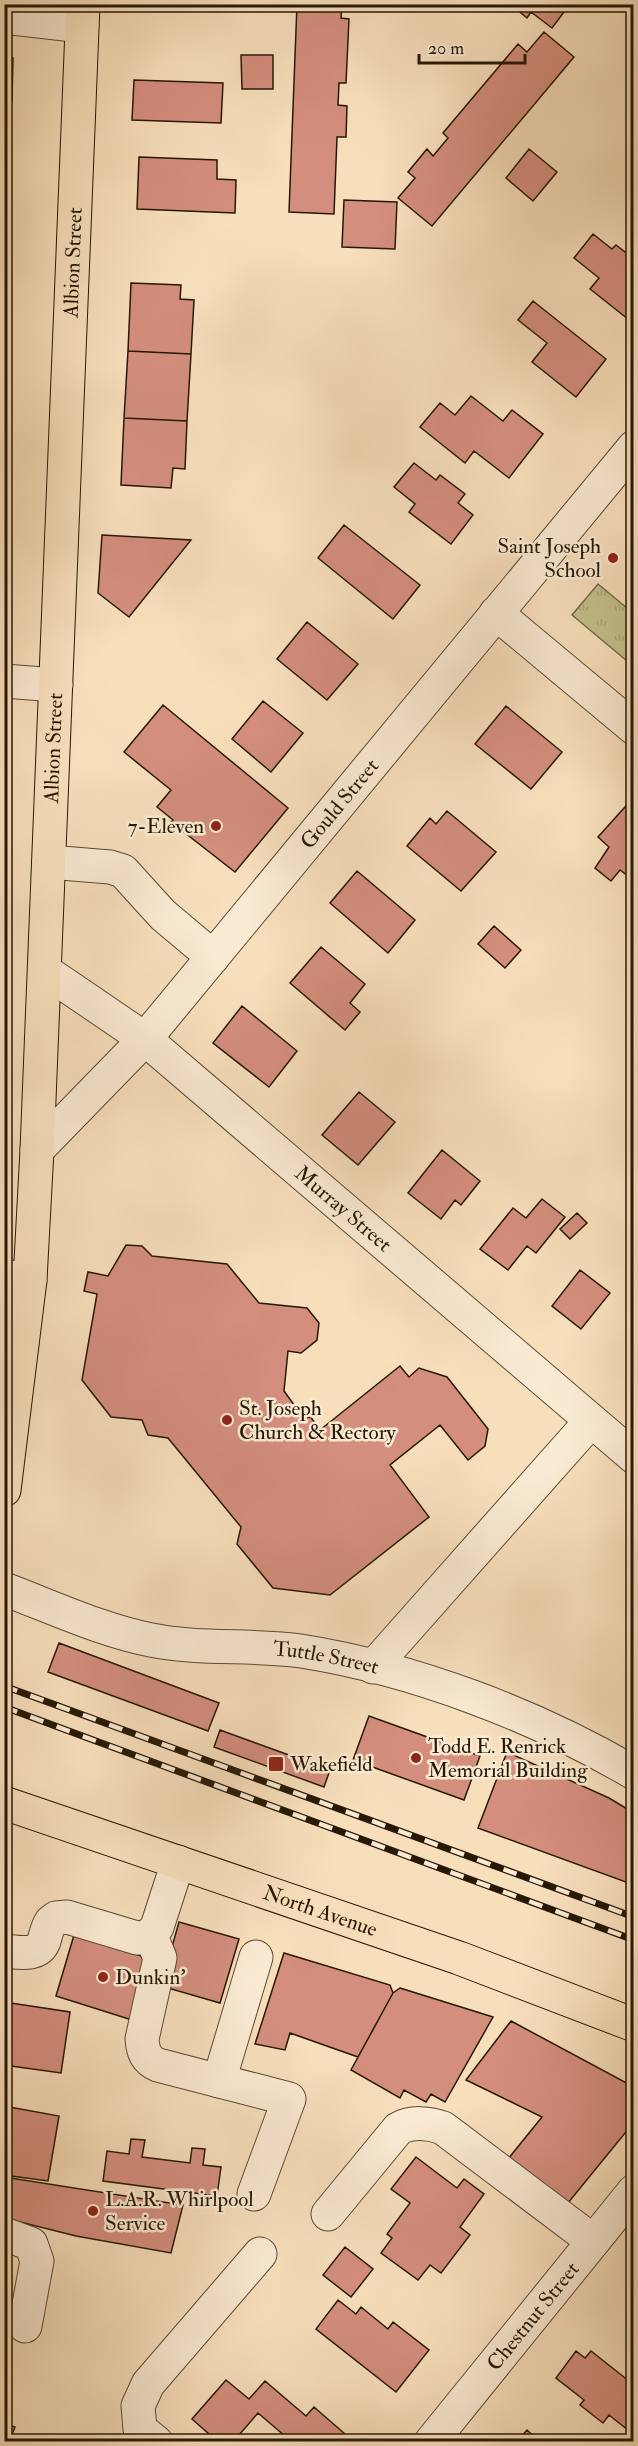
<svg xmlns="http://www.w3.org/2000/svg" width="638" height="2446" font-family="'IM FELL Double Pica',serif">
<defs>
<pattern id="park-tufts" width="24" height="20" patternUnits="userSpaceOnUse" patternTransform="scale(1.5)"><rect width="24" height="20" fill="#c2c08d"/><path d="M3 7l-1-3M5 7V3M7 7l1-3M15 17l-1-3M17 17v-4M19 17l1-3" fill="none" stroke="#a7a478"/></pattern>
</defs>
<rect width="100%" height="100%" fill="#f8dfbc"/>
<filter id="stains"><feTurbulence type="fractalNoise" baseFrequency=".00333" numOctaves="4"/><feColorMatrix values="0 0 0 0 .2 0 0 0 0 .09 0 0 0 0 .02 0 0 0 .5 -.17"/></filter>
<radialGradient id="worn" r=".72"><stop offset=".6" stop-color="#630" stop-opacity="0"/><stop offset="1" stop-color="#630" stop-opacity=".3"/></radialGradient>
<path fill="url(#park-tufts)" stroke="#746c49" stroke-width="1.5" d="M 598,584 L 633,613 L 633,666 L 572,615 Z"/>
<path fill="#d48e7e" stroke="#261805" stroke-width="1.5" d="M 297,4 L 342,4 L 341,18 L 349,19 L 346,83 L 339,83 L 338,105 L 347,106 L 346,137 L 337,137 L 334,214 L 289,212 Z
M 510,4 L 570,4 L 552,28 L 531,12 L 527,18 Z
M 544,32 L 574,57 L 432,226 L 398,198 L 415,178 L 408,172 L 427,149 L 433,156 L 448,138 L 443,133 L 518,44 L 527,52 Z
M 241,55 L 273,55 L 273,89 L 242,89 Z
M 4,58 L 13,58 L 12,102 L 4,102 Z
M 134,80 L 223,83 L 221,123 L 132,120 Z
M 529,149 L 557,172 L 533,201 L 506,178 Z
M 139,157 L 217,160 L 217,179 L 236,180 L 235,213 L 137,209 Z
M 344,200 L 397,202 L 395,249 L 342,247 Z
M 593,234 L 612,249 L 616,245 L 634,259 L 633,323 L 590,289 L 599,278 L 574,258 Z
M 4,277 L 7,277 L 5,322 L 4,322 Z
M 131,283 L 181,285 L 180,299 L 194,300 L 191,354 L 128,351 Z
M 533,301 L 606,359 L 576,397 L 532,362 L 547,343 L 518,320 Z
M 128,351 L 191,354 L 187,421 L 124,418 Z
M 471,396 L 503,421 L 512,410 L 543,434 L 509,478 L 474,451 L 465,463 L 420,427 L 440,403 L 455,415 Z
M 124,418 L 187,421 L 185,469 L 173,468 L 171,488 L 121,485 Z
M 414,463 L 436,480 L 440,475 L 465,494 L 458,503 L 473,515 L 451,544 L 409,512 L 415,504 L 394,487 Z
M 344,525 L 420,585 L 393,619 L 318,558 Z
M 102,535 L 191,540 L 129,617 L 98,593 Z
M 307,622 L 358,664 L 327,700 L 277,659 Z
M 263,701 L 303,733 L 271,772 L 232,739 Z
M 163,705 L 288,808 L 235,872 L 171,822 L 173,820 L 157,807 L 171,790 L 124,752 Z
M 506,706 L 562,752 L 531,789 L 475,744 Z
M 634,797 L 634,870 L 628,876 L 620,870 L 611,881 L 595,868 L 609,847 L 598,837 Z
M 447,811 L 496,852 L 461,891 L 407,846 L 430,818 L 436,824 Z
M 357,871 L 415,920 L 388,953 L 330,903 Z
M 494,926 L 521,950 L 505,968 L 478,944 Z
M 321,947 L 365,984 L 350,1003 L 360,1012 L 345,1030 L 290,983 Z
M 242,1006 L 297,1051 L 269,1087 L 213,1043 Z
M 359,1092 L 395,1122 L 358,1165 L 322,1135 Z
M 442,1150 L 480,1181 L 461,1205 L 455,1200 L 441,1219 L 408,1193 Z
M 542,1199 L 565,1217 L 536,1253 L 527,1246 L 508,1270 L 480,1249 L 513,1208 L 526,1218 Z
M 577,1213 L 587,1223 L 570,1239 L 560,1229 Z
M 126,1245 L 142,1246 L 152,1256 L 227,1264 L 259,1303 L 307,1308 L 319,1323 L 317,1340 L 301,1353 L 288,1351 L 284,1391 L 305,1420 L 310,1416 L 320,1430 L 400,1366 L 409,1377 L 419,1368 L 447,1377 L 488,1429 L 485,1446 L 468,1460 L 440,1425 L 390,1465 L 429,1517 L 330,1595 L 273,1588 L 237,1544 L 241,1527 L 168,1438 L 148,1435 L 142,1420 L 111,1417 L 82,1380 L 97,1294 L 84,1291 L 88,1272 L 108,1276 Z
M 580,1270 L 610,1293 L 581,1329 L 552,1306 Z
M 59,1643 L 219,1703 L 208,1731 L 48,1672 Z
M 369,1716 L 480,1756 L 464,1800 L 353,1760 Z
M 220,1730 L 330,1770 L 324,1787 L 214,1747 Z
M 507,1752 L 609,1798 L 634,1813 L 634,1885 L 478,1828 Z
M 179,1922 L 239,1939 L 220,2003 L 161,1986 Z
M 74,1935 L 151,1959 L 132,2020 L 56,1996 Z
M 284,1953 L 390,1985 L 393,1993 L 358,2057 L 290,2033 L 285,2050 L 255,2044 Z
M 400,1988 L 493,2017 L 445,2102 L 431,2094 L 426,2102 L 404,2090 L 400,2098 L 351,2070 L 393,1993 Z
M 4,2002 L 70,2012 L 61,2073 L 4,2065 Z
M 511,2021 L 634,2087 L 634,2122 L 568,2203 L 508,2159 L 542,2117 L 466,2080 Z
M 4,2106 L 59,2116 L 48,2181 L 4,2175 Z
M 131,2139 L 145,2140 L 142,2157 L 190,2163 L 192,2148 L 205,2149 L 203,2165 L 221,2167 L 217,2196 L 103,2181 L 107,2151 L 129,2154 Z
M 416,2157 L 457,2188 L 464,2179 L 484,2194 L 460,2227 L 470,2235 L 441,2273 L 430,2265 L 418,2280 L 381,2253 L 392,2238 L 387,2234 L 410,2203 L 391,2189 Z
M 4,2177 L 183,2205 L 171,2253 L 76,2236 L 4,2218 Z
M 345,2247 L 373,2269 L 351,2297 L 323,2275 Z
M 338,2300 L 356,2314 L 361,2307 L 388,2329 L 393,2322 L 429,2350 L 396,2392 L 316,2329 Z
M 576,2351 L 585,2358 L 591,2351 L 634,2385 L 634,2424 L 628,2430 L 609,2415 L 603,2423 L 580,2405 L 584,2400 L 556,2378 Z
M 226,2380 L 249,2399 L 265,2381 L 306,2416 L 314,2407 L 353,2441 L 292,2442 L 258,2413 L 233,2442 L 218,2442 L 192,2419 Z
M 4,2424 L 15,2427 L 9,2442 L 4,2442 Z
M 527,2430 L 540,2442 L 509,2442 L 515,2435 L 519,2439 Z"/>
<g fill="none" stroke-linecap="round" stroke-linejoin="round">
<g stroke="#5a4a33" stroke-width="35">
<g id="minor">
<path d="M 4,17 L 82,26"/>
<path d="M 496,613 L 634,728"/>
<path d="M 4,681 L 56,685"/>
<path d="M 49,862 L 110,867 L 123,871 L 163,915 L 213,957"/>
<path id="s1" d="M 45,971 L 145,1039 L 634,1457"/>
<path id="s2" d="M 37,1150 L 145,1039 L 634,447"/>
<path d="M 4,1276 L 30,1280"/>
<path id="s3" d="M 4,1589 C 52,1607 101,1630 151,1640 C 200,1650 251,1644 301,1651 C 414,1669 535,1715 634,1773"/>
<path d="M 373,1667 L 591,1421"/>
<path d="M 151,1936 L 160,1958 L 142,2039 C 143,2052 146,2060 158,2065 L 289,2099 L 254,2194"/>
<path d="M 4,1951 C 18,1952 38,1957 44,1941 C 46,1934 47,1928 51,1922 L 56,1918 L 67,1917 L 137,1938 L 148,1937 L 157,1927 L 178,1862"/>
<path d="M 219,2081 L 256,1957"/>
<path d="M 328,2214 L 398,2129 C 411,2121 430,2123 443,2128 L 593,2241"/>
<path d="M 4,2234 L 31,2244 L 37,2261 L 25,2326"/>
<path d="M 156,2442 L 140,2429 L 138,2406 L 148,2384 L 260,2254"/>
<path id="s4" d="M 431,2442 L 634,2191"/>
</g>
</g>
<g stroke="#261805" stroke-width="35">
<g id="major">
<path id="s5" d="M 4,1490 L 30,1280 L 37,1150 L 83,4"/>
<path id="s6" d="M 4,1803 L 459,1958 L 634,2025"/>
</g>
</g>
<use href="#minor" stroke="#faead3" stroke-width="33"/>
<use href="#major" stroke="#f8dfbc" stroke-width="33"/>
<g stroke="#261805" stroke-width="7">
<path id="rail" d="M 4,1686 L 634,1917
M 4,1707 L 634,1940"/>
</g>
<use href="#rail" stroke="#faead3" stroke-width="4.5" stroke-dasharray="14" stroke-linecap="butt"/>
</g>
<g fill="#8f2418" stroke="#faead3" stroke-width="2">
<circle cx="613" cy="558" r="6"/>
<circle cx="216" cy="826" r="6"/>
<circle cx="227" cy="1420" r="6"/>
<circle cx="416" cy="1758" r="6"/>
<rect x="268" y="1756" width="16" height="16" rx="3"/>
<circle cx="103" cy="1977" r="6"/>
<circle cx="93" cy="2211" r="6"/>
</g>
<g text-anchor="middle" stroke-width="5" stroke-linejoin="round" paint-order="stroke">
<g font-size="21" fill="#261805" stroke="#faead3">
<text dy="7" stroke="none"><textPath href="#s5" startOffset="1230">Albion Street</textPath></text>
<text dy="7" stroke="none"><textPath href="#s5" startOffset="744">Albion Street</textPath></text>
<text dy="7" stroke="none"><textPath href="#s2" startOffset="460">Gould Street</textPath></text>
<text dy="7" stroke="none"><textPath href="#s1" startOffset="382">Murray Street</textPath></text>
<text dy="7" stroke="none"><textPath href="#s3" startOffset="332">Tuttle Street</textPath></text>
<text dy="7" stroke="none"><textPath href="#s6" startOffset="334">North Avenue</textPath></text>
<text dy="7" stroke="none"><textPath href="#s4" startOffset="162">Chestnut Street</textPath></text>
</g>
<g font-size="21" fill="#261805" stroke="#faead3" text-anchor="start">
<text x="601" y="553" text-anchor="end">Saint Joseph<tspan x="601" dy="24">School</tspan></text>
<text x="204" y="833" text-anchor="end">7-Eleven</text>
<text x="239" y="1415">St. Joseph<tspan x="239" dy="24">Church &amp; Rectory</tspan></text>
<text x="428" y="1753">Todd E. Renrick<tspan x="428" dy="24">Memorial Building</tspan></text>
<text x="290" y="1771">Wakefield</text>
<text x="115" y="1984">Dunkin'</text>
<text x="105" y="2206">L.A.R. Whirlpool<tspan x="105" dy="24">Service</tspan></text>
</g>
</g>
<rect width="638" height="2446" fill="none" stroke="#f8dfbc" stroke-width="24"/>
<rect x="6" y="6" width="626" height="2434" fill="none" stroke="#261805" stroke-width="3"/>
<rect x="12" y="12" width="614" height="2422" fill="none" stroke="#261805" stroke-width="1.5"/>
<path d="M419 54v9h106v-9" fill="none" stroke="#261805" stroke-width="3"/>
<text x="428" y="54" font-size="18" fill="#261805" stroke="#faead3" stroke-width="4.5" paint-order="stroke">20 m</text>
<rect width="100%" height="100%" filter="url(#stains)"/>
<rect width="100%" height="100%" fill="url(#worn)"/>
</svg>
